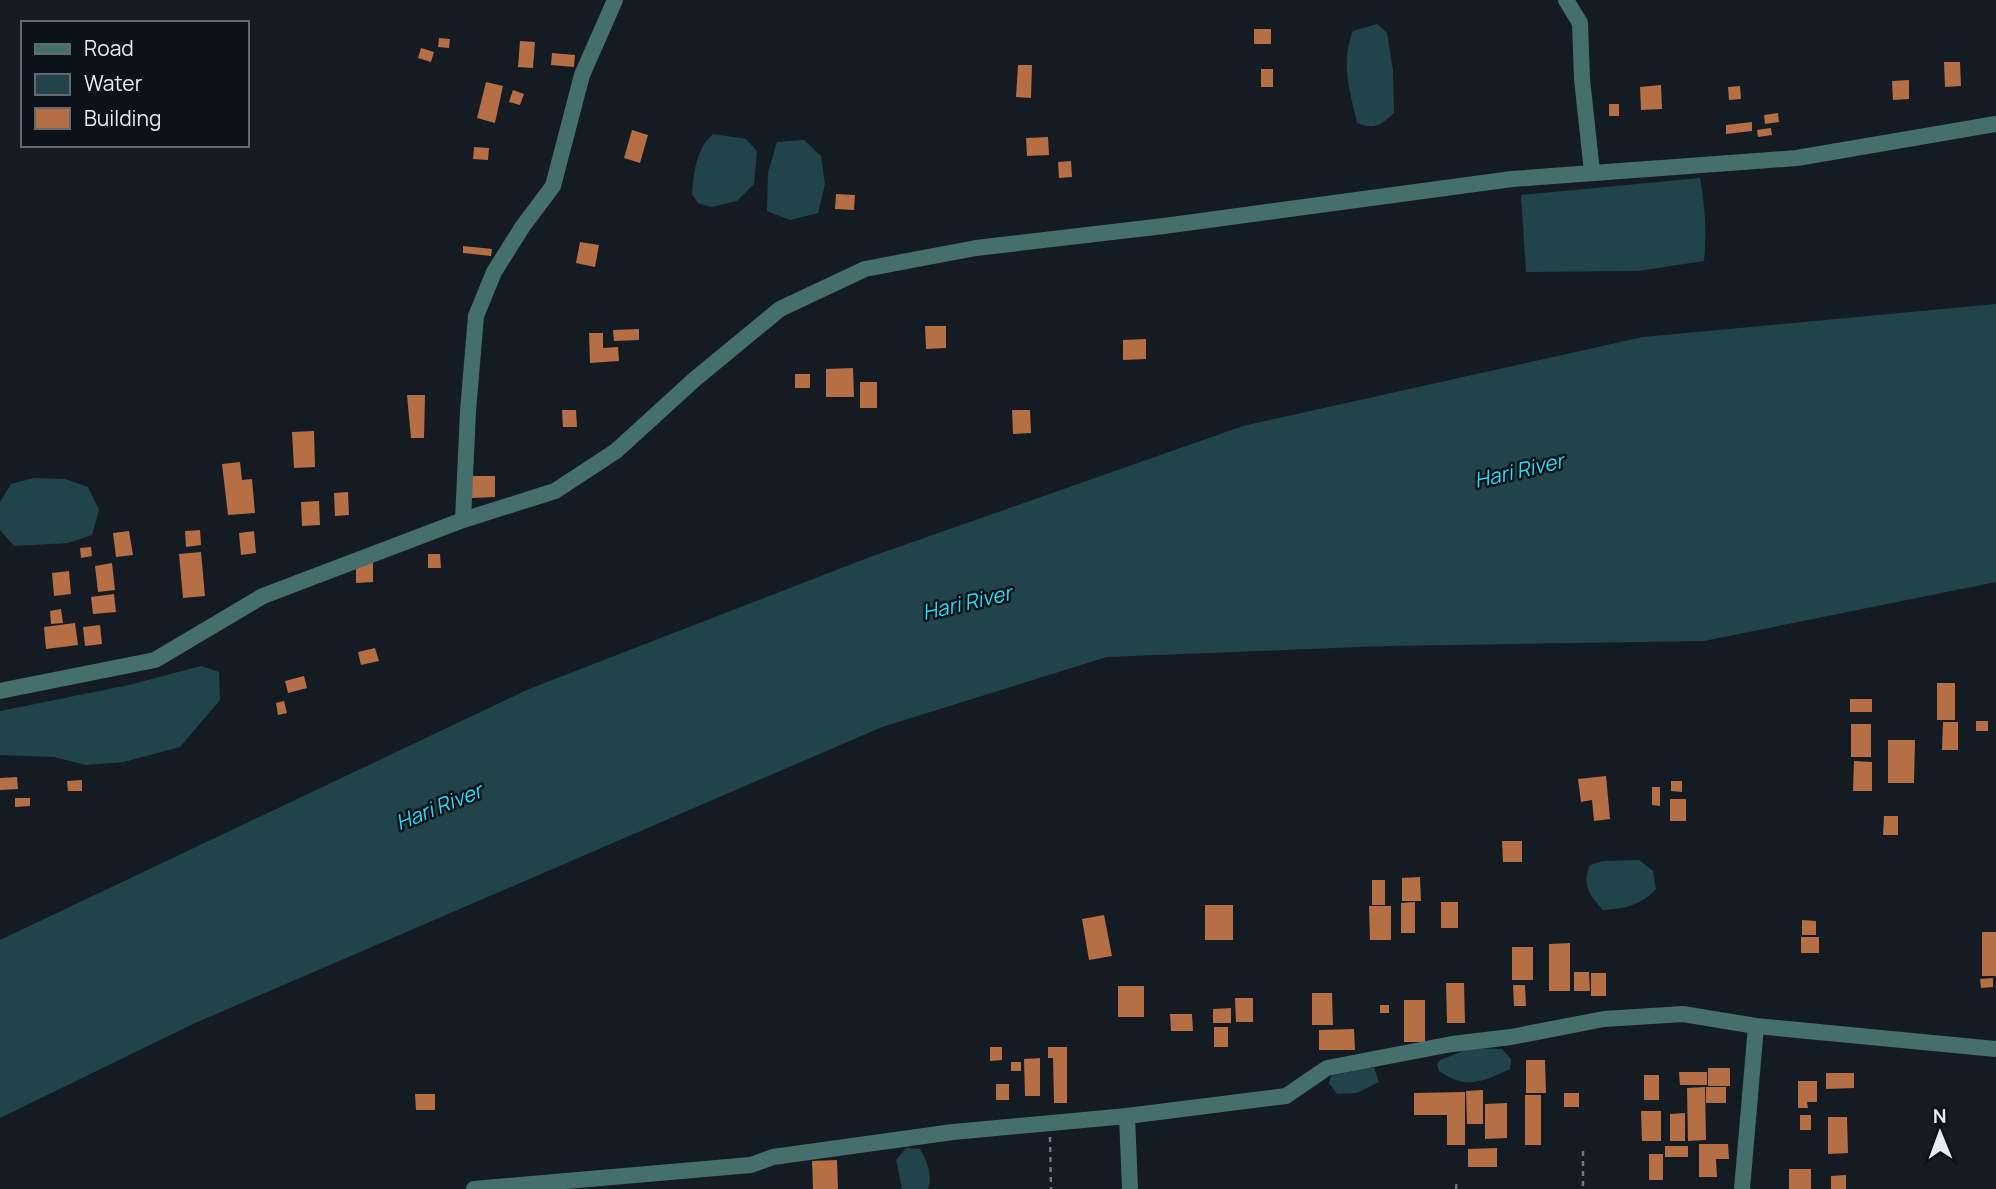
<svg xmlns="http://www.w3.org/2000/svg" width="1996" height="1189" font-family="Manrope,sans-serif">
<rect width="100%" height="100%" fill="#151b23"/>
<path fill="#20444a" d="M 1377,24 L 1387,33 L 1393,70 L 1394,113 C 1381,125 1375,130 1357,123 C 1350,91 1340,63 1353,31 Z
M 713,134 L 746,139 L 757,151 L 754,184 L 737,201 L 711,207 L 698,203 L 692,194 C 694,172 696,149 713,134 Z
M 804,140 L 821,156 L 825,184 L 818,213 L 790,220 L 767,211 L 768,173 L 777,142 Z
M 1700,178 C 1705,206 1707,232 1704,261 L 1638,271 L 1526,272 L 1521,195 Z
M 1996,304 L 1996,582 L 1704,641 L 1387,646 L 1107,657 L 882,727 L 193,1024 L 0,1118 L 0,940 L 529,689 L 870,557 L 1243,426 L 1643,337 Z
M 34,478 L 65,479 L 88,487 L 99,510 L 92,535 L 68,543 L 14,546 L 0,530 L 0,502 L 11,484 Z
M 201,666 L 219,672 L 220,700 L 180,747 L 124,762 L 86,765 L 54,757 L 0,755 L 0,711 L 129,685 Z
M 1639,860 L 1653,871 L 1656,889 C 1641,905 1624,909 1603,910 C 1590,896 1581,884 1590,865 L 1603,861 Z
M 1471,1048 L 1502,1049 L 1511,1059 L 1510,1069 C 1481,1082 1467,1090 1439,1071 L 1437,1064 L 1440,1060 Z
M 1366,1068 L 1374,1068 L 1379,1082 L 1357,1093 L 1337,1094 L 1329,1083 L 1331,1076 Z
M 906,1148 L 920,1149 C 927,1161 933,1176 928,1189 L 902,1189 L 896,1160 Z"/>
<path fill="#b66e45" d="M 1254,29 L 1271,29 L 1271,44 L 1254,44 Z
M 439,38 L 450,39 L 449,48 L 438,47 Z
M 520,41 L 535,42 L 533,68 L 518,67 Z
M 421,48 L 434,52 L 431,62 L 418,58 Z
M 552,53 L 575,55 L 574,67 L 551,65 Z
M 1944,62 L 1960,62 L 1961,86 L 1945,87 Z
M 1018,65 L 1032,65 L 1031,98 L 1016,97 Z
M 1261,69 L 1273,69 L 1273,87 L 1261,87 Z
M 1909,80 L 1909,99 L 1893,100 L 1892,81 Z
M 486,82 L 503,86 L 495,123 L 477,118 Z
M 1661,85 L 1662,109 L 1641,110 L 1640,87 Z
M 1740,86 L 1741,99 L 1729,100 L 1728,87 Z
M 513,90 L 524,94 L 520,105 L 509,102 Z
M 1609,104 L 1619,104 L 1619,116 L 1609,116 Z
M 1778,113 L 1779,122 L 1765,124 L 1764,115 Z
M 1752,122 L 1752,131 L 1726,134 L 1726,125 Z
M 1771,128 L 1772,135 L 1758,137 L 1757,130 Z
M 632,130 L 648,135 L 640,163 L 624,158 Z
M 1048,137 L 1049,155 L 1027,156 L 1026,138 Z
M 474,147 L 489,148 L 488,160 L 473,159 Z
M 1071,161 L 1072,177 L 1059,178 L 1058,162 Z
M 836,194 L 855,195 L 854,210 L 835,209 Z
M 580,242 L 599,245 L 595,267 L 576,263 Z
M 463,246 L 492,249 L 491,256 L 463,253 Z
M 925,326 L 946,326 L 946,348 L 926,349 Z
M 639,329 L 639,340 L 614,341 L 613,330 Z
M 589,333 L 603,333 L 603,348 L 618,347 L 619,361 L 590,363 Z
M 1146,339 L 1146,359 L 1123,360 L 1123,340 Z
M 853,368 L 854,397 L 826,397 L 826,369 Z
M 795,374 L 810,374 L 810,388 L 795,388 Z
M 860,382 L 877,382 L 877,408 L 860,408 Z
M 407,395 L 425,395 L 424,438 L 411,438 Z
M 562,410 L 576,410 L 577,427 L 563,427 Z
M 1012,410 L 1030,410 L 1031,433 L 1013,434 Z
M 314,431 L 315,467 L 294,468 L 292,432 Z
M 240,462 L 242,480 L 252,479 L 255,513 L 228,515 L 222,464 Z
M 471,476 L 495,476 L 495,497 L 472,498 Z
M 348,492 L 349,515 L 335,516 L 334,493 Z
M 319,501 L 320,525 L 302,526 L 301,502 Z
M 200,530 L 201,545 L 186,547 L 185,531 Z
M 129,531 L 133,555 L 116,557 L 113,533 Z
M 254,531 L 256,553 L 241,555 L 239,533 Z
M 91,547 L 92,556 L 81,558 L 80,548 Z
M 201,552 L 205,596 L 183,598 L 179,554 Z
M 428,554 L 440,554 L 441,568 L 428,568 Z
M 112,563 L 115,590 L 98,592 L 95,566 Z
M 356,563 L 373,563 L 373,582 L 356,583 Z
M 69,571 L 71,594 L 54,596 L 52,573 Z
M 114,594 L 116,612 L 93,614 L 91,597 Z
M 61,609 L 63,623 L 51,624 L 50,611 Z
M 75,623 L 78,645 L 46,649 L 44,627 Z
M 100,625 L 102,644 L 85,646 L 83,627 Z
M 375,648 L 379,661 L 361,665 L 358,652 Z
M 304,676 L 307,688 L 288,693 L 285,681 Z
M 1937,683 L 1955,683 L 1955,720 L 1937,720 Z
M 1850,699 L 1872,699 L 1872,712 L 1850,712 Z
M 284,701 L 287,713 L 278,715 L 276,703 Z
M 1976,721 L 1988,721 L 1988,731 L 1976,731 Z
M 1943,722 L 1958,722 L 1958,750 L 1942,750 Z
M 1851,724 L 1871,724 L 1871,757 L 1851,757 Z
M 1888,740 L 1915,740 L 1914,783 L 1888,783 Z
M 1854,761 L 1872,762 L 1872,791 L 1853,791 Z
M 1606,776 L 1610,819 L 1594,821 L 1592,800 L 1581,802 L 1578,779 Z
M 17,777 L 18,789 L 0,790 L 0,778 Z
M 82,780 L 82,791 L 68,791 L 67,781 Z
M 1671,781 L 1682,781 L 1682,792 L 1671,791 Z
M 1652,787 L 1660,787 L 1660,806 L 1652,805 Z
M 15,798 L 30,798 L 30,806 L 15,807 Z
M 1670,799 L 1686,799 L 1686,821 L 1670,821 Z
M 1884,816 L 1898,816 L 1898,835 L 1883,835 Z
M 1502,841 L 1522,841 L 1522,862 L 1503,862 Z
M 1420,877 L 1421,901 L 1402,901 L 1402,878 Z
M 1372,880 L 1385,880 L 1385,905 L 1372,905 Z
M 1415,902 L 1415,933 L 1401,933 L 1401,903 Z
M 1441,902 L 1458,902 L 1458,928 L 1441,928 Z
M 1205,905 L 1233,905 L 1233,940 L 1205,940 Z
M 1369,906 L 1391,906 L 1391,940 L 1370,940 Z
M 1104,915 L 1112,956 L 1089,960 L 1082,919 Z
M 1802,920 L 1816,921 L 1816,935 L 1802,935 Z
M 1982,932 L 1996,932 L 1996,976 L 1982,976 Z
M 1801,937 L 1819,937 L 1819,953 L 1801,953 Z
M 1570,943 L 1570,991 L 1549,991 L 1549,944 Z
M 1512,947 L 1533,947 L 1533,980 L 1512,980 Z
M 1574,972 L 1589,972 L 1590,991 L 1574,991 Z
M 1591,973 L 1606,973 L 1606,996 L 1591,996 Z
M 1993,978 L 1993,987 L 1981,988 L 1980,979 Z
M 1446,983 L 1464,983 L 1465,1023 L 1447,1023 Z
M 1513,985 L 1525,985 L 1526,1006 L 1514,1006 Z
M 1118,986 L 1144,986 L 1144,1017 L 1118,1017 Z
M 1312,993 L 1332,993 L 1333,1025 L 1312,1025 Z
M 1235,998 L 1253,998 L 1253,1022 L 1236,1022 Z
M 1404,1000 L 1425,1000 L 1425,1042 L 1404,1042 Z
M 1380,1005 L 1389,1005 L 1389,1013 L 1380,1013 Z
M 1231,1008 L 1231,1023 L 1213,1023 L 1213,1009 Z
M 1170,1014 L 1192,1014 L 1193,1031 L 1171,1031 Z
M 1214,1027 L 1228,1027 L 1228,1047 L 1214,1047 Z
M 1354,1029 L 1355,1050 L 1319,1050 L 1319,1030 Z
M 990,1047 L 1002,1047 L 1002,1060 L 990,1061 Z
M 1048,1047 L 1067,1047 L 1067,1103 L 1054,1103 L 1053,1058 L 1048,1058 Z
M 1040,1058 L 1040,1096 L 1025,1096 L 1024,1059 Z
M 1526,1060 L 1545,1060 L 1546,1093 L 1526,1093 Z
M 1011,1062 L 1021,1062 L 1021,1071 L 1011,1071 Z
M 1708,1068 L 1730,1068 L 1730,1086 L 1708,1086 Z
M 1679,1072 L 1707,1072 L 1707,1085 L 1680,1085 Z
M 1826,1073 L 1854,1073 L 1854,1088 L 1826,1089 Z
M 1644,1075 L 1659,1075 L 1659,1100 L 1644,1100 Z
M 1798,1081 L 1817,1081 L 1817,1102 L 1807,1102 L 1808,1108 L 1798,1108 Z
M 996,1084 L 1009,1084 L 1009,1100 L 996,1100 Z
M 1705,1087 L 1706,1140 L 1688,1141 L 1687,1088 Z
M 1706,1087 L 1726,1087 L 1726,1103 L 1706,1103 Z
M 1483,1090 L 1483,1124 L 1467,1124 L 1466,1091 Z
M 1465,1092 L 1465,1145 L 1447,1145 L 1447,1115 L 1414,1115 L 1414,1093 Z
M 1564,1093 L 1579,1093 L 1579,1107 L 1564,1107 Z
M 415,1094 L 435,1094 L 435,1110 L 416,1110 Z
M 1525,1095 L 1541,1095 L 1541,1145 L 1525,1145 Z
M 1507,1103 L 1507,1138 L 1485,1139 L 1485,1104 Z
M 1641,1111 L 1661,1111 L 1661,1141 L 1642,1141 Z
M 1685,1113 L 1685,1141 L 1670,1141 L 1670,1114 Z
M 1800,1115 L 1811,1115 L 1811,1130 L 1800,1130 Z
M 1828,1117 L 1847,1117 L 1848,1153 L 1828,1154 Z
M 1699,1144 L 1728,1144 L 1729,1159 L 1716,1159 L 1717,1177 L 1699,1177 Z
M 1665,1146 L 1688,1146 L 1688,1157 L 1665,1157 Z
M 1497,1148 L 1497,1167 L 1468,1167 L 1468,1149 Z
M 1649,1154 L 1663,1154 L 1663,1180 L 1649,1180 Z
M 837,1160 L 838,1189 L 813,1189 L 812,1161 Z
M 1789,1169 L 1811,1169 L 1811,1189 L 1789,1189 Z
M 1846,1175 L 1846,1189 L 1831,1189 L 1831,1176 Z"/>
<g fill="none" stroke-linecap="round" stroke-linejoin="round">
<path stroke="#72777e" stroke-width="2.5" stroke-dasharray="5 5" stroke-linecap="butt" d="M 1050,1137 L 1051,1189
M 1583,1151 L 1583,1189
M 1456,1189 L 1457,1180"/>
<path stroke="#446f6c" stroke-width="16" d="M 1566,0 L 1580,23 L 1582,79 L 1592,172
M 463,520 L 468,411 L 476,316 L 494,272 L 523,226 L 553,186 L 582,75 L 615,0
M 0,691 L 155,660 L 263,596 L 463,520 L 555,491 L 616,451 L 695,379 L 780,309 L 865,269 L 976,248 L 1164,226 L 1512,179 L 1797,158 L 1996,124
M 1127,1116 L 1130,1189
M 474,1189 L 751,1165 L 773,1157 L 953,1132 L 1127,1116 L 1286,1096 L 1327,1068 L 1452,1044 L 1511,1037 L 1604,1019 L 1683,1014 L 1756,1026 L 1996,1049
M 1742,1189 L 1756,1026"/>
</g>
<g text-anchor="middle" stroke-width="5" stroke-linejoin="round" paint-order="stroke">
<g font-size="21" font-style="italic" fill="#25def5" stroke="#0c121a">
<text transform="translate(1519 471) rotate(-13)" y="7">Hari River</text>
<text transform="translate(967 603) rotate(-13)" y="7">Hari River</text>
<text transform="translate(439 807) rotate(-22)" y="7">Hari River</text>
</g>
</g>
<rect x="21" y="21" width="228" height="126" fill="#0c121a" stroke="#646970" stroke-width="2"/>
<rect x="35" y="44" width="35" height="10" fill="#446f6c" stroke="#646970" stroke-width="2"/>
<text x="84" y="56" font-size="21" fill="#e8ecf2">Road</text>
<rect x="35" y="74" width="35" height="21" fill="#20444a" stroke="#646970" stroke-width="2"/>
<text x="84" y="91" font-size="21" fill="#e8ecf2">Water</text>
<rect x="35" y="108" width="35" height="21" fill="#b66e45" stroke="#646970" stroke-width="2"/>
<text x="84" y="126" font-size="21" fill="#e8ecf2">Building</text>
<g transform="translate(1940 1133) rotate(359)" stroke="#0c121a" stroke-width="5" paint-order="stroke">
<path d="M0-5L12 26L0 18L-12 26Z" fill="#e8ecf2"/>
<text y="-10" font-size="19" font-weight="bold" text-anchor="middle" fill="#e8ecf2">N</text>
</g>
</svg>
